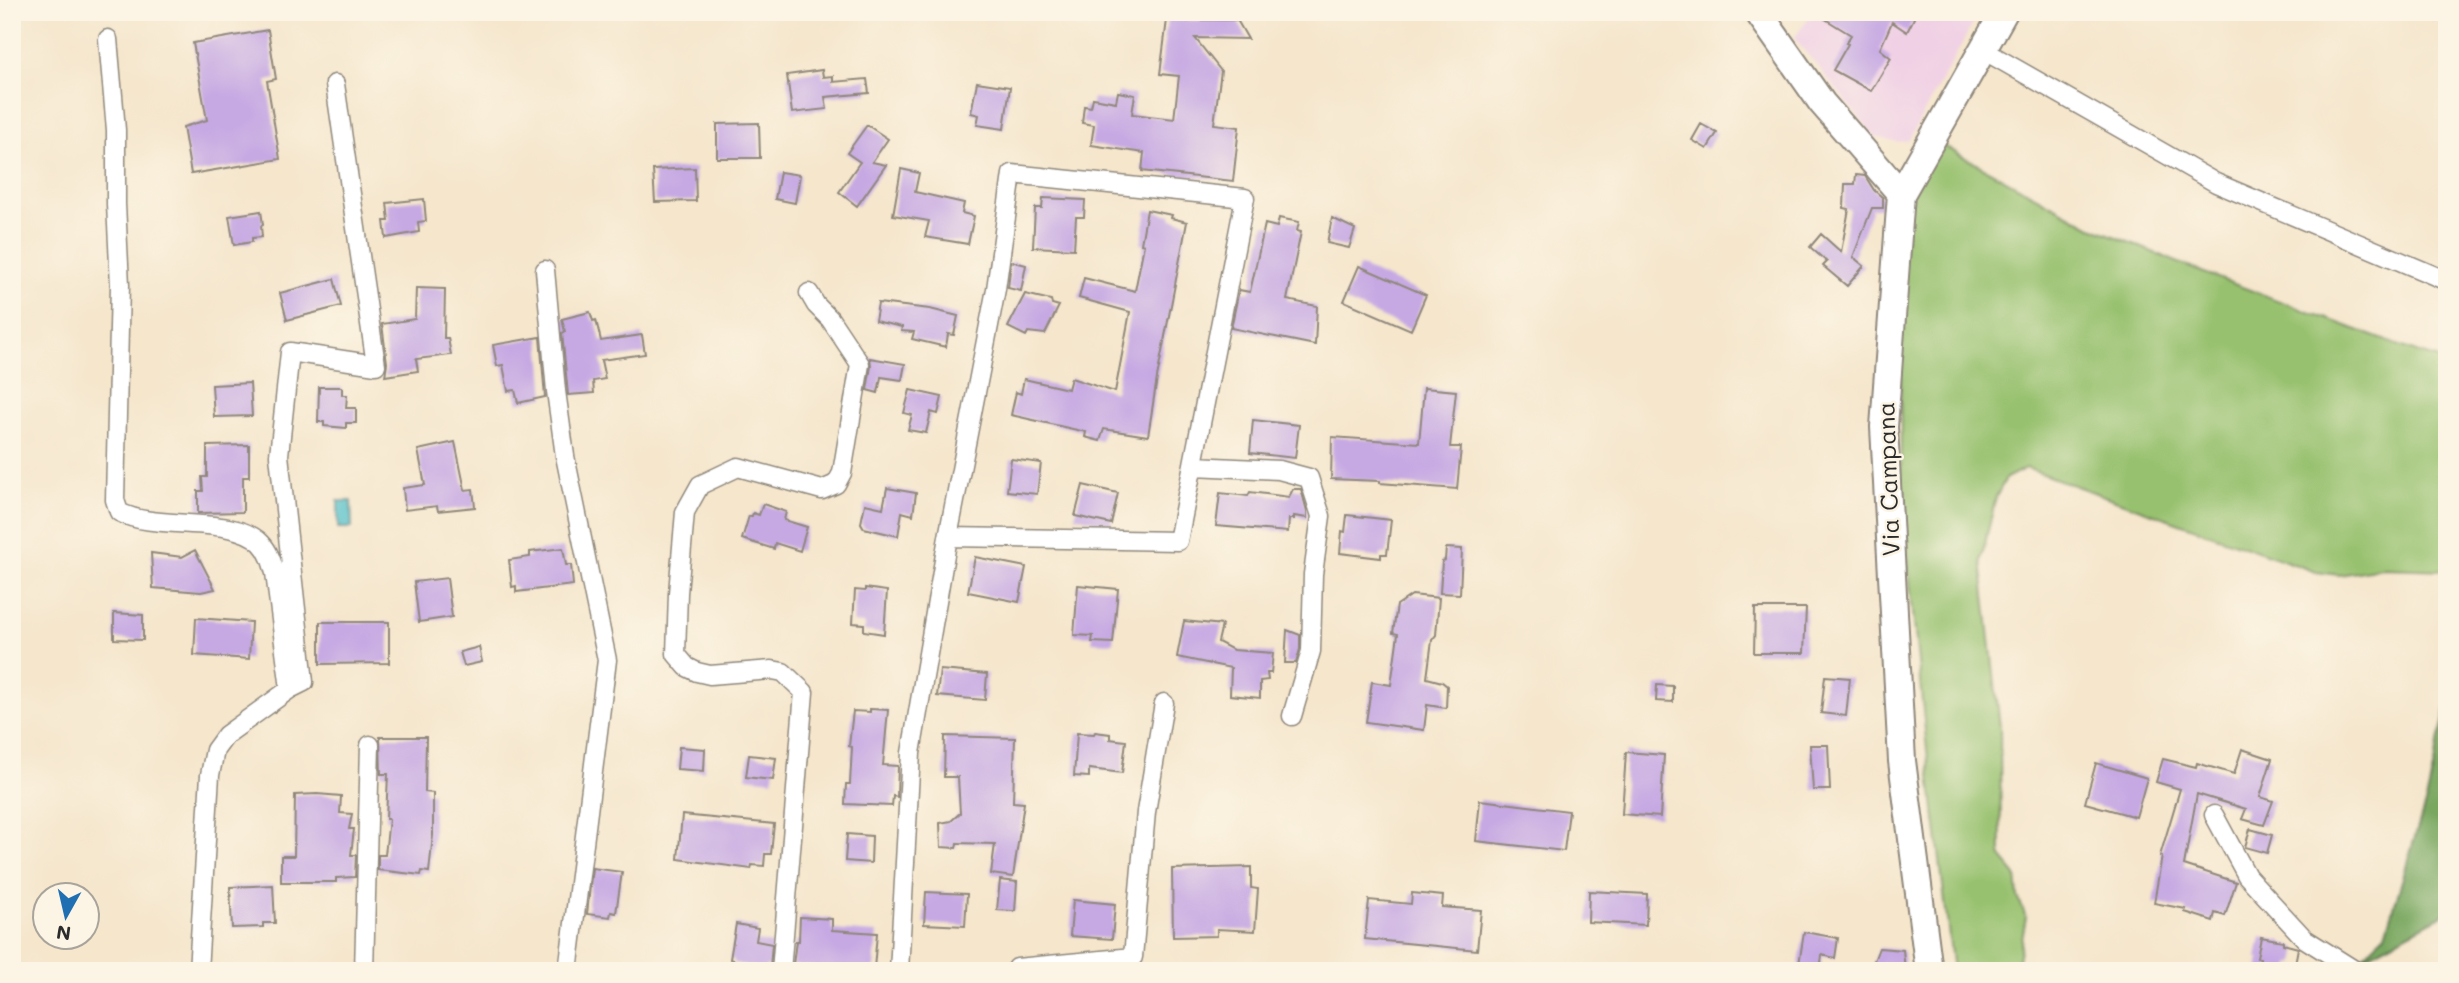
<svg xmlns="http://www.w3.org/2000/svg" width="2459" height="983" font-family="Mali,sans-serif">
<rect width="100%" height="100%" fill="#fcf5e5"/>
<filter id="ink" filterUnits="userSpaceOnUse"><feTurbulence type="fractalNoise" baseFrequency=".0143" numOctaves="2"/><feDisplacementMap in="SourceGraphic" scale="14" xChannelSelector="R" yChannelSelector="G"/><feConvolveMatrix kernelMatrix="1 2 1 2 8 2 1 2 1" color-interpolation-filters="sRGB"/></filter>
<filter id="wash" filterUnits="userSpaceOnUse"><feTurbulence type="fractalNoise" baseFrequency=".00686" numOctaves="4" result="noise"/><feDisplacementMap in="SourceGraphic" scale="28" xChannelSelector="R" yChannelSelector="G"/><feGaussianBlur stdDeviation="1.57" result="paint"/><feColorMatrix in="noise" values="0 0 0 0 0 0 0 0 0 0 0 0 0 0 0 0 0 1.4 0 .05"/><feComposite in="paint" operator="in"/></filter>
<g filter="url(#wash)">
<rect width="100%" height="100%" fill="#f5e6cc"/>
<path fill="#f0d0e5" d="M 1813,12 L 1931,12 L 1976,18 L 1908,141 L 1898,142 L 1875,137 L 1794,38 Z"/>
<path fill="#97c16e" stroke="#61764c" stroke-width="2" d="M 1940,144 L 2092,227 L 2191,268 L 2419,353 L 2447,361 L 2447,570 L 2382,568 L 2339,575 L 2316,572 L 2026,468 L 2006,478 L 1996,497 L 1981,560 L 2000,727 L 2001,857 L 2016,875 L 2018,897 L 2026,917 L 2016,971 L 1953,971 L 1927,750 L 1901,495 L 1900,285 L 1909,198 Z"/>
<path fill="#79a761" stroke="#526946" stroke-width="2" d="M 2447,705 L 2447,908 L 2441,916 L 2360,959 L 2386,934 L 2427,797 Z"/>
<path fill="#53c0ca" stroke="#3f767a" stroke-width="2" d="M 338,501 L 351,501 L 352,528 L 338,528 Z"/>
<g id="blocks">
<path fill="#c6a9e3" d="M 1168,12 L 1189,12 L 1188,20 L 1237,20 L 1248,39 L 1195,38 L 1221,71 L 1214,124 L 1239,127 L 1233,181 L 1142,171 L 1144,153 L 1091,145 L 1094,125 L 1082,123 L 1084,106 L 1091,107 L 1093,98 L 1116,102 L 1118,92 L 1135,95 L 1132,114 L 1174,119 L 1179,76 L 1160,74 Z
M 1814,12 L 1905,12 L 1914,18 L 1907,32 L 1892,22 L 1880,49 L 1891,58 L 1871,91 L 1833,70 L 1848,44 L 1846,43 L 1851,35 Z
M 268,30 L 276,79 L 267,81 L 280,159 L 191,174 L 183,127 L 207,120 L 193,43 Z
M 822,70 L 823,77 L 833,76 L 833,82 L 867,79 L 869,93 L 825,97 L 827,109 L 792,113 L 787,75 Z
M 977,82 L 1010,87 L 1004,129 L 977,125 L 979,115 L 971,113 Z
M 759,123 L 760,158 L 717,158 L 717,124 Z
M 1701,124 L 1717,133 L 1707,149 L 1692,140 Z
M 867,125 L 888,139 L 872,162 L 886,165 L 857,206 L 839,192 L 860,162 L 847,153 Z
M 695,168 L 696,201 L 655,202 L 653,170 Z
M 901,169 L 919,173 L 915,192 L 964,203 L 962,213 L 974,216 L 968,244 L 925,237 L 929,221 L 893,215 Z
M 780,172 L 800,175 L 795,203 L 775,199 Z
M 1856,175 L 1865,176 L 1874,190 L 1883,198 L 1883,208 L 1872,208 L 1853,257 L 1864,266 L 1847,286 L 1823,266 L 1827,262 L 1810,247 L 1821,234 L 1841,252 L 1849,209 L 1844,208 L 1845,184 L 1855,184 Z
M 1043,198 L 1085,200 L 1084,217 L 1076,217 L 1074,249 L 1033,247 L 1035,208 L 1042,208 Z
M 424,199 L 426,221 L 418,222 L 419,232 L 386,238 L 384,221 L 389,221 L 387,203 Z
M 1147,210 L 1172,215 L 1171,218 L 1187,222 L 1157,378 L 1148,436 L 1104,429 L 1100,441 L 1085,437 L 1086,432 L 1011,415 L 1016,392 L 1021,394 L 1024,379 L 1068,389 L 1071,378 L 1115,392 L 1130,312 L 1079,298 L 1084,278 L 1135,291 L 1144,245 L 1141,244 Z
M 261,211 L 263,225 L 261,226 L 262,237 L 252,238 L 252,242 L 234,245 L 229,216 Z
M 1279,218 L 1299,222 L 1297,231 L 1301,232 L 1287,300 L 1317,306 L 1315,345 L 1231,328 L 1239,290 L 1250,292 L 1265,224 L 1277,227 Z
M 1332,218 L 1355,229 L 1349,248 L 1327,243 Z
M 1011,261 L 1026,265 L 1021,291 L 1008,288 Z
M 1359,266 L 1426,295 L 1411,330 L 1344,301 Z
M 334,279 L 341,306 L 287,320 L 280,293 Z
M 416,288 L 445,289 L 444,338 L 448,338 L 451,355 L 416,359 L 418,371 L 385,376 L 387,363 L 382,324 L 415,319 Z
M 1025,294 L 1051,300 L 1052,304 L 1059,306 L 1045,334 L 1028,332 L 1026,336 L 1008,327 Z
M 878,303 L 930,309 L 958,316 L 954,335 L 948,334 L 946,347 L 912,339 L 914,332 L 901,331 L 902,327 L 875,321 Z
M 590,312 L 593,321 L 596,320 L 601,341 L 642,335 L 645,354 L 601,360 L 605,379 L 593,381 L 594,393 L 568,395 L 562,333 L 565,332 L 562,319 Z
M 540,337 L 545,397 L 518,403 L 515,390 L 508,391 L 503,365 L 497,366 L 493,345 Z
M 870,358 L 905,364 L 902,380 L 881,377 L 878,393 L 867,390 L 871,366 Z
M 250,383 L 252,416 L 214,417 L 212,385 Z
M 319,387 L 342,387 L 342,395 L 347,395 L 346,408 L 356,408 L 356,423 L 346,423 L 346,428 L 324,426 L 324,422 L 318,422 Z
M 1424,388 L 1456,391 L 1450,447 L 1461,447 L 1457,489 L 1380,483 L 1380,481 L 1331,479 L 1332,437 L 1419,443 Z
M 910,390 L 942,397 L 938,414 L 931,412 L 926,433 L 908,430 L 912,415 L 904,413 Z
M 1253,420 L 1299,425 L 1295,458 L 1250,453 Z
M 455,442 L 465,490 L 473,489 L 475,507 L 438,511 L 437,506 L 405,510 L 403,488 L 425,485 L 418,450 Z
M 249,445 L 249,477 L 243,477 L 243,512 L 198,513 L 198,491 L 203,491 L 202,477 L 207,477 L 207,446 Z
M 1011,459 L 1041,463 L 1037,494 L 1007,491 Z
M 1083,485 L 1118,493 L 1111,524 L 1075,516 Z
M 887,488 L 916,493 L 913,515 L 902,512 L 898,536 L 864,528 L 861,523 L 865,504 L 883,508 Z
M 1293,489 L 1301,489 L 1307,511 L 1307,518 L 1294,516 L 1294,519 L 1289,519 L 1288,532 L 1216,526 L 1220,493 L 1248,496 L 1250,492 L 1289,497 Z
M 763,504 L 786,512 L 784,520 L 807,527 L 800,551 L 775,543 L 774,549 L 742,539 L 749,516 L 752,516 L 753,513 L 759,515 Z
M 1347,515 L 1391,520 L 1387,554 L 1381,554 L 1381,558 L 1340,553 L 1342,531 L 1345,532 Z
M 563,548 L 566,565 L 571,565 L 573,585 L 516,592 L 516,586 L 512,587 L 509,560 L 530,557 L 530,552 Z
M 1446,548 L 1462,549 L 1460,594 L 1440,593 L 1442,561 L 1445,560 Z
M 195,550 L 215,589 L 201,592 L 153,588 L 151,553 L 182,557 Z
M 975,557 L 1026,567 L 1019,602 L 968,592 Z
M 447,578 L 452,617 L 419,622 L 414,582 Z
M 1078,585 L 1118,589 L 1113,643 L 1092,642 L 1093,636 L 1074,635 Z
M 865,588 L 887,591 L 884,634 L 864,631 L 864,624 L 853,623 L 855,590 L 865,591 Z
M 1412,595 L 1439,598 L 1436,635 L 1432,640 L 1427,678 L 1442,682 L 1447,686 L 1446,708 L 1427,705 L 1424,730 L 1366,722 L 1372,682 L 1391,685 L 1398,634 L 1393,633 L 1397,605 Z
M 1755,608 L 1806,608 L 1804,653 L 1754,653 Z
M 114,613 L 143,615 L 143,640 L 114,639 Z
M 196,618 L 251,622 L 249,659 L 194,655 Z
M 1184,621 L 1222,625 L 1218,642 L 1233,650 L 1273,653 L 1271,673 L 1267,673 L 1268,680 L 1260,681 L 1260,698 L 1230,695 L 1231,668 L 1177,657 Z
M 320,622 L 389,622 L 389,663 L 320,664 Z
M 1287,630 L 1300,635 L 1300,649 L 1296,663 L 1285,663 Z
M 479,647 L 482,662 L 464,666 L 460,652 Z
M 940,670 L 987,674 L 985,700 L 937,696 Z
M 1825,676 L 1850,678 L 1846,716 L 1821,713 Z
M 1657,685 L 1673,686 L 1673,702 L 1656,701 Z
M 870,709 L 888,710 L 883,765 L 898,766 L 897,797 L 893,796 L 892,806 L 845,804 L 846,784 L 850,784 L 852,747 L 849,746 L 853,711 L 870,712 Z
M 1095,732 L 1110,734 L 1110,739 L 1126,741 L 1122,773 L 1089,769 L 1089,777 L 1074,776 L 1077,733 L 1094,734 Z
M 945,736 L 1015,738 L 1013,802 L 1024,803 L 1013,877 L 991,874 L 995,844 L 957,843 L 956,848 L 941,847 L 940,823 L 951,821 L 960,813 L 958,777 L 944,777 Z
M 380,737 L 426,737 L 425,792 L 433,793 L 433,835 L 429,872 L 422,871 L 421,875 L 378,870 L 378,855 L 385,855 L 389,819 L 386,819 L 388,774 L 381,774 Z
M 1810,745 L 1828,745 L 1830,790 L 1813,790 Z
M 679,747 L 705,749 L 704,771 L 677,769 Z
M 2242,749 L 2272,759 L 2260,797 L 2273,801 L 2264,825 L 2242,819 L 2246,809 L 2197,794 L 2184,865 L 2236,882 L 2225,916 L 2215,913 L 2213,921 L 2185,912 L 2186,909 L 2154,903 L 2162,856 L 2160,856 L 2180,789 L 2156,782 L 2163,759 L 2196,767 L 2197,763 L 2234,774 Z
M 1626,752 L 1664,755 L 1660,817 L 1622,814 Z
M 749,755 L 776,758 L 773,780 L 746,777 Z
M 2096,763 L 2147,778 L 2136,817 L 2085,803 Z
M 317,794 L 341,796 L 340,813 L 352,814 L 349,829 L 354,829 L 351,855 L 356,855 L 355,877 L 336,878 L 336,882 L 281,882 L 281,856 L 294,856 L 295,795 Z
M 1480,800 L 1569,811 L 1564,851 L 1476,841 Z
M 682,815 L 774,824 L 771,854 L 765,854 L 764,866 L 752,865 L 751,869 L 678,859 Z
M 2250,829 L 2272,835 L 2267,853 L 2245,847 Z
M 847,834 L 872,836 L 871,863 L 845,861 Z
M 1251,867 L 1251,888 L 1258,889 L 1255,931 L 1217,929 L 1217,936 L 1173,937 L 1172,869 Z
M 592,868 L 622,872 L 616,913 L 611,912 L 610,917 L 587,914 Z
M 1000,880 L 1017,882 L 1015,911 L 997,910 Z
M 273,885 L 275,923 L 263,923 L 263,927 L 232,928 L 230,887 Z
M 1589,891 L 1647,894 L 1646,925 L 1588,922 Z
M 926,892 L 967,894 L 965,926 L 924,924 Z
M 1412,893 L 1443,896 L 1442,907 L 1481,910 L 1477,950 L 1365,939 L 1369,900 L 1411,904 Z
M 1073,900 L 1115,904 L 1112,939 L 1070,936 Z
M 800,917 L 832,919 L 832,930 L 877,933 L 874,969 L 860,968 L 860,971 L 848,971 L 793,965 L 796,941 L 799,941 Z
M 736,924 L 758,928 L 756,941 L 772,944 L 770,967 L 766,966 L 766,970 L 734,963 L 734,960 L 730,959 Z
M 1804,932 L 1838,938 L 1835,958 L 1822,955 L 1820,971 L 1798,971 Z
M 2261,937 L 2283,941 L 2283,944 L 2298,948 L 2295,964 L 2291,963 L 2290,971 L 2258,971 L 2260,958 L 2257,958 Z
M 1879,948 L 1903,950 L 1905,971 L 1870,971 Z"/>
</g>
</g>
<g filter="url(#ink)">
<use href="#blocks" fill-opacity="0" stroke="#90887c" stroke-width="2"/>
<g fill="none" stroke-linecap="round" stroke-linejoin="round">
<g stroke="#90887c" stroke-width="21">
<path id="street" d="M 108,39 L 116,130 L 116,204 L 120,285 L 115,500 L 119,512 C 156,532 232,514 261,543 C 269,551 272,562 275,573 L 290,689 L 226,735 L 215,750 L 210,775 L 198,971
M 1983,50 L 2216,183 L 2447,281
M 545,270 L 556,391 L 565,456 L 607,660 L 568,971
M 1194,466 L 1279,470 L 1309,478 L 1321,516 L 1313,574 L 1311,651 L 1292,716
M 290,689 L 304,682 L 279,455 L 290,352 L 376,365 L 335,84
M 2214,815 L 2247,876 L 2305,939 L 2356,971
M 364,971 L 370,745
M 781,971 L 804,692 L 783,672 L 772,670 L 710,675 L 697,672 L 687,667 L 676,654 L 678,593 L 685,512 L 700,485 L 738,467 L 822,490 L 836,484 L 842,473 L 860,364 L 830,319 L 816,305 L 809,293
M 899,971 L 911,753 L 948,537 L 996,289 L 1012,174 L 1245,198 L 1178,541 L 948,537
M 1017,971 L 1017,968 L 1133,957 L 1146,812 L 1164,703"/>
</g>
<g stroke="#90887c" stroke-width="30">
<path id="secondary" d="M 1758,12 L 1822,103 L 1901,194
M 1929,971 L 1902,761 L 1884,427 L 1901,194 L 2004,12"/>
</g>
<use href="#street" stroke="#fff" stroke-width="18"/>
<use href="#secondary" stroke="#fff" stroke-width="26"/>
</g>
</g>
<g text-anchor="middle" stroke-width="5" stroke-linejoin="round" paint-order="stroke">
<g font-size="24" fill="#2b2b2b" stroke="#fcf5e5">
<text transform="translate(1889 479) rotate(-92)" y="8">Via Campana</text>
</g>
</g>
<rect width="2459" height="983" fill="none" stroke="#fcf5e5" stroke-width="42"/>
<g transform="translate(66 916) rotate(188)"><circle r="33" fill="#fcf5e5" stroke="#a8a49b" stroke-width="2"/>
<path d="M0-5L12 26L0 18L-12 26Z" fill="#1f6fb2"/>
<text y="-10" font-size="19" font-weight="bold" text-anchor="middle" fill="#2b2b2b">N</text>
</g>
</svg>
